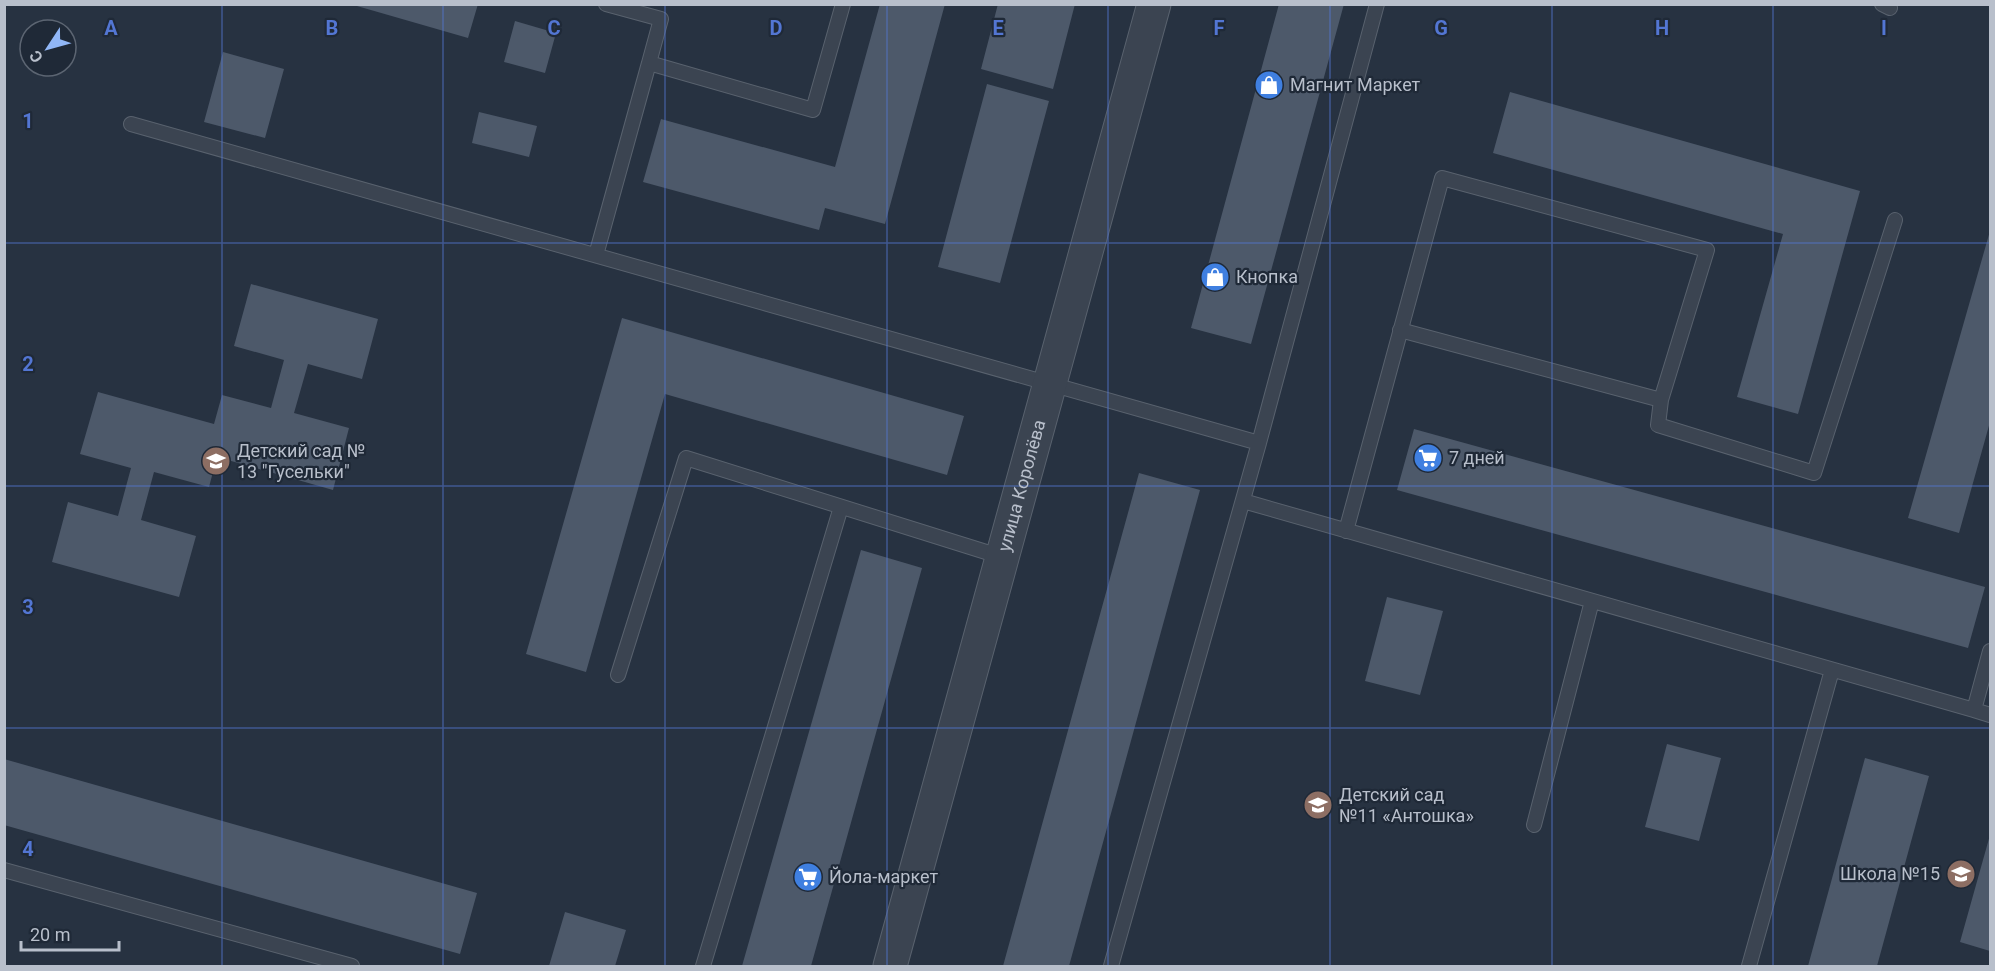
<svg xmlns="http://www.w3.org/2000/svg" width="1995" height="971" font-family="Roboto,sans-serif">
<rect width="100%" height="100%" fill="#273241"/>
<path fill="#4d596a" d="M 350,4 L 478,4 L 468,38 Z
M 880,4 L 945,4 L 885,224 L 825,208 L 819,230 L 643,182 L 661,119 L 835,167 Z
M 998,4 L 1075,4 L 1053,89 L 981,69 Z
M 1279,4 L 1344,4 L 1251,344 L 1191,328 Z
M 515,21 L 556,33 L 545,73 L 504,62 Z
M 223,52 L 284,69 L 265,138 L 204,122 Z
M 987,84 L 1049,101 L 1000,283 L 938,267 Z
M 1510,92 L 1860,191 L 1798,414 L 1737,397 L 1783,234 L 1493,153 Z
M 479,112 L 537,126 L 529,157 L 472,143 Z
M 1990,231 L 1990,422 L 1959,533 L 1908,518 Z
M 251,284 L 378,319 L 362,379 L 308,364 L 294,413 L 349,428 L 333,490 L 217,457 L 209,487 L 154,472 L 141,520 L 196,536 L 179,597 L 52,562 L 68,502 L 118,516 L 131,468 L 80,454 L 98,392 L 214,424 L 222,395 L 271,408 L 284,360 L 234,346 Z
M 622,318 L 964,416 L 947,475 L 665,394 L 586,672 L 526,654 Z
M 1414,429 L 1985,587 L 1968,648 L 1397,490 Z
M 1139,473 L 1200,490 L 1069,966 L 1003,966 Z
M 861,550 L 922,568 L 811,966 L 742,966 Z
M 1387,597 L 1443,611 L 1420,695 L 1365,681 Z
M 1667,744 L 1721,758 L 1699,841 L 1645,827 Z
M 1865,758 L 1929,776 L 1877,966 L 1808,966 Z
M 4,759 L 477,893 L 460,954 L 4,825 Z
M 1990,835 L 1990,951 L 1960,942 Z
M 565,912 L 626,930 L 615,966 L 549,966 Z"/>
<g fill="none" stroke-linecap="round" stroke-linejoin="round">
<g stroke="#59626e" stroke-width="16">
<path id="service" d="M 606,4 L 661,19 L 649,63
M 1882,4 L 1890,8
M 131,124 L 1259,443 L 1111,966
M 596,255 L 649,63 L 813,110 L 843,4
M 1400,330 L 1661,400
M 1259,443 L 1377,4
M 1243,501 L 1974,710 L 1990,651
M 1346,531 L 1442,178 L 1707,250 L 1661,400 L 1658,425 L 1814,473 L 1895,220
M 618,675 L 686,458 L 1002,557
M 1974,710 L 1990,715
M 1534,825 L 1592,601
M 4,870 L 352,966
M 703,966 L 841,507
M 1749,966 L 1832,670"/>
</g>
<g stroke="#59626e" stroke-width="35">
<g id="tertiary">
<path id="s1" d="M 890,966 L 1154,4"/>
</g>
</g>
<use href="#service" stroke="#3b4451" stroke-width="14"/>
<use href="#tertiary" stroke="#3b4451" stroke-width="33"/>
</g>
<path fill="none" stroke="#5376d3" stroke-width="1.5" stroke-opacity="0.55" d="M 222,4 L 222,966M 443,4 L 443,966M 665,4 L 665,966M 887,4 L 887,966M 1108,4 L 1108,966M 1330,4 L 1330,966M 1552,4 L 1552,966M 1773,4 L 1773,966M 4,243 L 1990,243M 4,486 L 1990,486M 4,728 L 1990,728"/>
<defs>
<g id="shop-disc" transform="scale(1.5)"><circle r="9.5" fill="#3f7fe0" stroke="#1f2937"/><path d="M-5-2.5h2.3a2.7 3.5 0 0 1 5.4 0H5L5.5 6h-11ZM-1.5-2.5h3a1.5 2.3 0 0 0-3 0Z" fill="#fff"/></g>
<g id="supermarket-disc" transform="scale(1.5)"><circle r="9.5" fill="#3f7fe0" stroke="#1f2937"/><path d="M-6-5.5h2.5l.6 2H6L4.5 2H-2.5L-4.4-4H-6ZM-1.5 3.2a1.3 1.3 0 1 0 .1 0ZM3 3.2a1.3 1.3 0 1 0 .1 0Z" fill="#fff"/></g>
<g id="school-disc" transform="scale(1.5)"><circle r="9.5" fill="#8d6e63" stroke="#1f2937"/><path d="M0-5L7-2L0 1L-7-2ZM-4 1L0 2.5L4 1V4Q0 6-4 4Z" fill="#fff"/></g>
</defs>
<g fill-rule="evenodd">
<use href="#shop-disc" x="1269" y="85"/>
<use href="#shop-disc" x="1215" y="277"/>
<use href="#supermarket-disc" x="1428" y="458"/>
<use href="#school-disc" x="216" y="461"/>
<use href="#school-disc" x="1318" y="805"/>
<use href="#school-disc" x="1961" y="874"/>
<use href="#supermarket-disc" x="808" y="877"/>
</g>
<g text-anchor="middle" stroke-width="4.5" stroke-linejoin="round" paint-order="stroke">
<g font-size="18" fill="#b8bfcb" stroke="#1f2937" text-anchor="start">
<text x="1290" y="91">Магнит Маркет</text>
<text x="1236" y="283">Кнопка</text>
<text x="237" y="457">Детский сад №<tspan x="237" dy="21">13 "Гусельки"</tspan></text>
<text x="1449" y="464">7 дней</text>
<text x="1339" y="801">Детский сад<tspan x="1339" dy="21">№11 «Антошка»</tspan></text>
<text x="1940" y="880" text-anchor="end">Школа №15</text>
<text x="829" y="883">Йола-маркет</text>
</g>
<g font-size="18" fill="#b8bfcb" stroke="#1f2937">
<text dy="6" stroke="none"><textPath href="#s1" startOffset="498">улица Королёва</textPath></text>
</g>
</g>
<g font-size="20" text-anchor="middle" font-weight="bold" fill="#5376d3" stroke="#1f2937" stroke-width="4.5" stroke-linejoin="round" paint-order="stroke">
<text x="111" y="35">A</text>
<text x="332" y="35">B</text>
<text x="554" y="35">C</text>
<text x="776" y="35">D</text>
<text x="998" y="35">E</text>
<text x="1219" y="35">F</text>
<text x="1441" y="35">G</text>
<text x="1662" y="35">H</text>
<text x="1884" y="35">I</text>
<text x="28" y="128">1</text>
<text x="28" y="371">2</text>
<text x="28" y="614">3</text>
<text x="28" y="856">4</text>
</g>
<rect width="1995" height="971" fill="none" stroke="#b8bfcb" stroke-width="12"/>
<g transform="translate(48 48) rotate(234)"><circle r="28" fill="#1f2937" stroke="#5c6572" stroke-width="1.5"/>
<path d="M0-4.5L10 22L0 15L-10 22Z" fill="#91b7f7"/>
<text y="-9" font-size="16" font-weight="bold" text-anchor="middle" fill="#b8bfcb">С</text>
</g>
<path d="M21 941v9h98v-9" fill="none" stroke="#b8bfcb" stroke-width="3"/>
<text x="30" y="941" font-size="18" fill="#b8bfcb" stroke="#1f2937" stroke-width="4.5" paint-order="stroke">20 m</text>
</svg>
